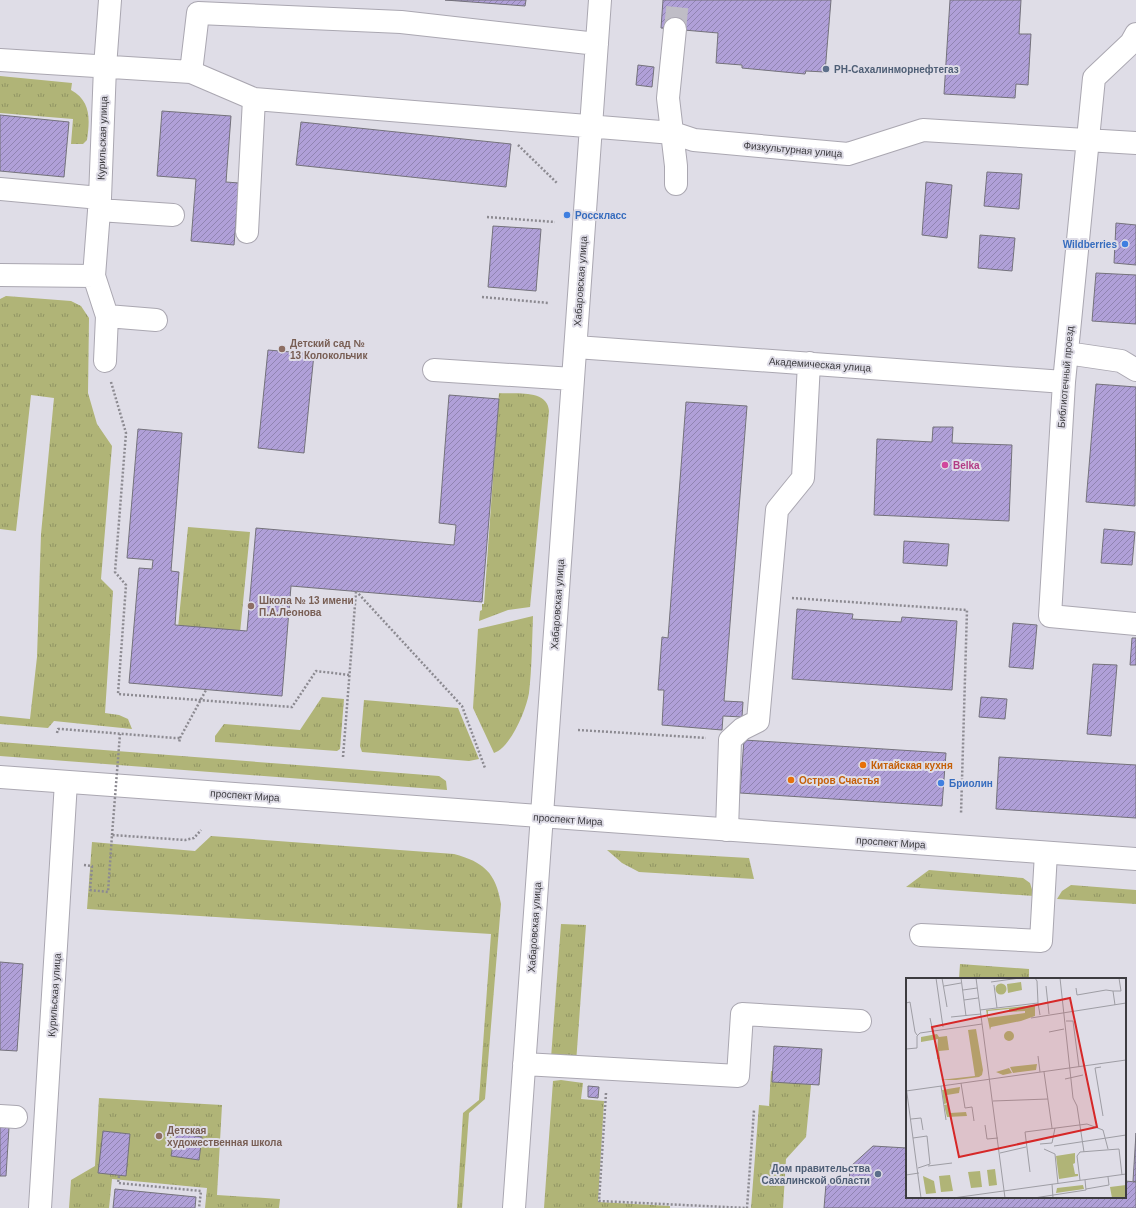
<svg xmlns="http://www.w3.org/2000/svg" width="1136" height="1208" font-family="Arial,sans-serif">
<defs>
<pattern id="grass-tufts" width="24" height="20" patternUnits="userSpaceOnUse"><rect width="24" height="20" fill="#b0b477"/><path d="M3 7l-1-3M5 7V3M7 7l1-3M15 17l-1-3M17 17v-4M19 17l1-3" fill="none" stroke="#909463"/></pattern>
<pattern id="building-hatch" width="6" height="6" patternUnits="userSpaceOnUse"><rect width="6" height="6" fill="#b0a0d8"/><path d="M-1 1l2-2M0 6l6-6M5 7l2-2" fill="none" stroke="#9084b1"/></pattern>
</defs>
<rect width="100%" height="100%" fill="#dfdde7"/>
<path fill="url(#grass-tufts)" d="M 0,76 L 72,83 L 71,90 C 91,101 90,119 87,140 L 83,144 L 71,144 L 73,119 L 0,113 Z
M 6,296 L 71,301 L 81,306 L 89,318 L 88,393 L 97,424 L 112,446 L 101,579 L 113,591 L 105,713 L 119,715 L 128,719 L 132,729 L 54,721 L 48,728 L 0,724 L 0,716 L 30,719 L 37,657 L 41,534 L 54,398 L 31,395 L 16,531 L 0,529 L 0,299 Z
M 499,393 C 515,394 548,389 549,411 L 530,607 L 508,610 L 479,621 L 480,611 L 482,610 L 482,604 L 484,604 Z
M 188,527 L 250,532 L 240,633 L 178,628 Z
M 533,616 C 532,641 532,668 529,693 C 526,710 511,747 494,753 L 473,708 L 478,629 Z
M 322,697 L 344,699 L 340,749 L 337,751 L 215,742 L 215,736 L 224,724 L 300,730 Z
M 364,700 L 458,708 L 479,759 L 469,761 L 362,752 L 360,746 Z
M 0,742 L 439,776 L 446,781 L 447,790 L 0,756 Z
M 211,836 L 454,854 C 484,862 496,873 501,904 L 485,1099 L 469,1113 L 462,1208 L 457,1208 L 463,1113 L 479,1100 L 491,934 L 87,909 L 92,842 L 195,851 Z
M 607,850 L 749,858 L 754,879 L 639,872 L 622,863 Z
M 929,870 L 1023,878 L 1030,883 L 1034,896 L 906,887 Z
M 1071,885 L 1136,890 L 1136,904 L 1057,899 L 1062,891 Z
M 561,924 L 586,925 L 576,1063 L 551,1058 Z
M 960,964 L 1029,969 L 1029,979 L 959,979 Z
M 771,1071 L 812,1075 L 806,1137 L 786,1159 L 783,1208 L 751,1208 L 759,1105 L 769,1106 Z
M 561,1080 L 583,1083 L 581,1099 L 604,1101 L 598,1202 L 670,1206 L 670,1208 L 544,1208 L 553,1081 Z
M 99,1098 L 222,1105 L 217,1195 L 280,1199 L 279,1208 L 205,1208 L 207,1188 L 112,1179 L 109,1208 L 69,1208 L 71,1180 L 95,1166 Z"/>
<path fill="url(#building-hatch)" stroke="#74727b" d="M 445,0 L 526,0 L 525,6 Z
M 663,0 L 831,0 L 825,72 L 806,71 L 805,74 L 742,68 L 742,65 L 716,63 L 718,33 L 661,28 Z
M 950,0 L 1021,0 L 1019,34 L 1031,34 L 1028,85 L 1016,84 L 1015,98 L 944,94 Z
M 638,65 L 654,67 L 652,87 L 636,85 Z
M 162,111 L 231,116 L 226,182 L 239,183 L 234,245 L 191,241 L 196,179 L 157,176 Z
M 0,115 L 69,122 L 64,177 L 0,171 Z
M 301,122 L 511,144 L 506,187 L 296,165 Z
M 987,172 L 1022,174 L 1019,209 L 984,206 Z
M 926,182 L 952,185 L 947,238 L 922,235 Z
M 1116,223 L 1136,225 L 1136,265 L 1114,263 Z
M 493,226 L 541,229 L 536,291 L 488,287 Z
M 980,235 L 1015,238 L 1012,271 L 978,268 Z
M 1096,273 L 1136,275 L 1136,324 L 1092,321 Z
M 268,350 L 314,354 L 304,453 L 258,448 Z
M 1096,384 L 1136,387 L 1135,506 L 1086,502 Z
M 449,395 L 499,399 L 482,602 L 291,586 L 282,696 L 129,683 L 139,568 L 152,569 L 153,560 L 127,558 L 138,429 L 182,433 L 171,571 L 179,572 L 175,625 L 247,631 L 256,528 L 454,545 L 456,525 L 439,523 Z
M 686,402 L 747,406 L 724,701 L 743,702 L 742,717 L 723,716 L 722,730 L 662,725 L 664,690 L 658,690 L 662,637 L 668,638 Z
M 933,427 L 953,427 L 952,443 L 1012,445 L 1009,521 L 874,515 L 877,439 L 932,442 Z
M 1104,529 L 1135,532 L 1132,565 L 1101,563 Z
M 904,541 L 949,544 L 947,566 L 903,563 Z
M 797,609 L 853,614 L 852,619 L 901,622 L 902,617 L 957,621 L 952,690 L 792,679 Z
M 1013,623 L 1037,625 L 1033,669 L 1009,667 Z
M 1132,638 L 1136,638 L 1136,665 L 1130,665 Z
M 1093,664 L 1117,665 L 1111,736 L 1087,734 Z
M 981,697 L 1007,699 L 1005,719 L 979,717 Z
M 744,740 L 946,753 L 942,806 L 740,793 Z
M 999,757 L 1136,765 L 1136,818 L 996,809 Z
M 0,962 L 23,964 L 17,1051 L 0,1050 Z
M 774,1046 L 822,1049 L 819,1085 L 772,1082 Z
M 588,1086 L 599,1087 L 598,1098 L 588,1097 Z
M 0,1127 L 9,1127 L 6,1176 L 0,1176 Z
M 103,1131 L 130,1134 L 126,1176 L 98,1173 Z
M 175,1133 L 202,1137 L 199,1160 L 171,1156 Z
M 1136,1133 L 1136,1182 L 1133,1181 Z
M 873,1146 L 907,1148 L 907,1197 L 1125,1197 L 1125,1181 L 1136,1182 L 1136,1208 L 824,1208 L 826,1184 L 849,1185 L 850,1167 Z
M 115,1189 L 196,1197 L 195,1208 L 113,1208 Z"/>
<g fill="none" stroke-linecap="round" stroke-linejoin="round">
<path stroke="#bfbdc6" stroke-width="22" stroke-dasharray="22 11" stroke-linecap="butt" d="M 675,29 L 678,0"/>
<g stroke="#aaa7b1" stroke-width="24">
<path id="minor" d="M 675,29 L 668,98 L 676,166 L 676,184
M 1136,34 L 1131,43 L 1094,78 L 1064,382 L 1050,616 L 1136,624
M 0,60 L 191,72 L 254,99 L 673,133 L 694,140 L 848,154 L 923,130 L 1136,143
M 191,72 L 198,13 L 401,22 L 597,44
M 0,189 L 100,198
M 99,210 L 173,215
M 247,232 L 254,99
M 0,275 L 94,276
M 107,316 L 156,320
M 576,347 L 1064,382
M 1067,353 L 1121,361 L 1136,370
M 105,361 L 107,316 L 94,276 L 100,198 L 105,67 L 110,0
M 434,370 L 573,379
M 727,830 L 730,740 L 742,729 L 758,721 L 777,510 L 803,478 L 809,363
M 921,935 L 1041,941 L 1046,853
M 524,1064 L 738,1076 L 742,1014 L 860,1021
M 0,1116 L 16,1117
M 40,1208 L 66,782
M 514,1208 L 600,0"/>
</g>
<g stroke="#aaa7b1" stroke-width="24">
<path id="major" d="M 0,777 L 1136,859"/>
</g>
<path stroke="#8c8a91" stroke-width="2.5" stroke-dasharray="2 2" stroke-linecap="butt" d="M 518,145 L 558,184
M 487,217 L 555,222
M 482,297 L 549,303
M 111,382 L 126,433 L 115,572 L 126,585 L 118,694 L 292,707 L 316,671 L 349,675
M 356,591 L 462,706 L 485,768
M 792,598 L 967,610 L 961,814
M 578,730 L 706,738
M 57,733 L 58,729 L 61,729 L 175,738 L 180,738 L 179,743
M 180,738 L 206,690
M 343,757 L 356,592
M 84,865 L 92,866 L 90,890 L 108,892 L 112,835 L 185,840 L 194,838 L 201,830
M 606,1093 L 599,1201 L 747,1208 L 754,1110
M 119,1176 L 118,1183 L 201,1191 L 199,1208"/>
<use href="#minor" stroke="#fff" stroke-width="22"/>
<use href="#major" stroke="#fff" stroke-width="22"/>
<path stroke="#8c8a91" stroke-width="2.5" stroke-dasharray="2 2" stroke-linecap="butt" d="M 112,835 L 120,734"/>
</g>
<g fill="#5c6f8a" stroke="#dfdde7" stroke-width="1.5">
<circle cx="826" cy="69" r="4"/>
<circle cx="878" cy="1174" r="4"/>
</g>
<g fill="#3f7fe0" stroke="#dfdde7" stroke-width="1.5">
<circle cx="567" cy="215" r="4"/>
<circle cx="1125" cy="244" r="4"/>
<circle cx="941" cy="783" r="4"/>
</g>
<g fill="#8d6e63" stroke="#dfdde7" stroke-width="1.5">
<circle cx="282" cy="349" r="4"/>
<circle cx="251" cy="606" r="4"/>
<circle cx="159" cy="1136" r="4"/>
</g>
<circle fill="#d1479c" stroke="#dfdde7" stroke-width="1.5" cx="945" cy="465" r="4"/>
<g fill="#e8710a" stroke="#dfdde7" stroke-width="1.5">
<circle cx="863" cy="765" r="4"/>
<circle cx="791" cy="780" r="4"/>
</g>
<g text-anchor="middle" stroke-width="4" stroke-linejoin="round" paint-order="stroke">
<g font-size="10" font-weight="bold" fill="#4e5e75" stroke="#dfdde7" text-anchor="start">
<text x="834" y="73">РН-Сахалинморнефтегаз</text>
<text x="870" y="1172" text-anchor="end">Дом правительства<tspan x="870" dy="12">Сахалинской области</tspan></text>
</g>
<g font-size="10" fill="#3d3c40" stroke="#dfdde7">
<text transform="translate(102 138) rotate(-88)" y="4">Курильская улица</text>
<text transform="translate(793 149) rotate(5)" y="4">Физкультурная улица</text>
<text transform="translate(580 281) rotate(-86)" y="4">Хабаровская улица</text>
<text transform="translate(820 364) rotate(4)" y="4">Академическая улица</text>
<text transform="translate(1065 377) rotate(-85)" y="4">Библиотечный проезд</text>
<text transform="translate(557 604) rotate(-86)" y="4">Хабаровская улица</text>
<text transform="translate(245 795) rotate(4)" y="4">проспект Мира</text>
<text transform="translate(568 819) rotate(4)" y="4">проспект Мира</text>
<text transform="translate(891 842) rotate(4)" y="4">проспект Мира</text>
<text transform="translate(534 927) rotate(-86)" y="4">Хабаровская улица</text>
<text transform="translate(54 995) rotate(-86)" y="4">Курильская улица</text>
</g>
<g font-size="10" font-weight="bold" fill="#366cbe" stroke="#dfdde7" text-anchor="start">
<text x="575" y="219">Росскласс</text>
<text x="1117" y="248" text-anchor="end">Wildberries</text>
<text x="949" y="787">Бриолин</text>
</g>
<g font-size="10" font-weight="bold" fill="#785e54" stroke="#dfdde7" text-anchor="start">
<text x="290" y="347">Детский сад №<tspan x="290" dy="12">13 Колокольчик</tspan></text>
<text x="259" y="604">Школа № 13 имени<tspan x="259" dy="12">П.А.Леонова</tspan></text>
<text x="167" y="1134">Детская<tspan x="167" dy="12">художественная школа</tspan></text>
</g>
<g font-size="10" font-weight="bold" fill="#b23c85" stroke="#dfdde7" text-anchor="start">
<text x="953" y="469">Belka</text>
</g>
<g font-size="10" font-weight="bold" fill="#c56008" stroke="#dfdde7" text-anchor="start">
<text x="871" y="769">Китайская кухня</text>
<text x="799" y="784">Остров Счастья</text>
</g>
</g>
<g transform="translate(906 978)">
<rect width="220" height="220" fill="#dfdde7"/>
<path d="M 115,4 L 116,12 L 102,15 L 101,6 ZM89.5 11a5.5 5.5 0 1 1 11 0a5.5 5.5 0 1 1-11 0ZM 129,27 L 129,38 L 115,43 L 85,49 L 84,52 L 80,32 ZM 103,31 L 103,34 L 119,33 L 119,35 L 82,40 L 82,33 ZM 70,51 L 77,92 L 76,97 L 73,99 L 50,102 L 34,102 L 69,98 L 62,52 ZM98 58a5 5 0 1 1 10 0a5 5 0 1 1-10 0ZM 31,56 L 33,59 L 41,58 L 43,72 L 33,73 L 34,81 L 31,81 L 32,61 L 15,64 L 15,59 ZM 131,86 L 130,92 L 107,95 L 104,89 ZM 103,90 L 106,95 L 97,97 L 90,94 ZM 54,109 L 53,115 L 41,117 L 42,125 L 38,126 L 36,112 ZM 42,126 L 44,135 L 60,134 L 61,138 L 41,139 L 38,127 ZM 169,175 L 169,185 L 167,186 L 169,196 L 172,196 L 172,198 L 153,201 L 150,178 ZM 89,191 L 91,207 L 83,208 L 81,192 ZM 74,193 L 76,209 L 65,210 L 62,194 ZM 44,197 L 47,213 L 35,214 L 33,198 ZM 17,198 L 28,203 L 30,215 L 20,216 ZM 177,207 L 178,211 L 150,215 L 151,210 ZM 220,207 L 220,220 L 206,220 L 204,209 Z" fill="#b0b477" fill-rule="evenodd"/>
<path fill="none" stroke="#9e9da4" stroke-width="1" d="M 30,0 L 37,49M 36,0 L 41,29M 55,0 L 60,38M 70,0 L 99,220M 129,0 L 131,3 L 132,25M 154,0 L 167,120 L 171,128 L 178,174M 85,4 L 114,0M 88,7 L 91,30M 38,8 L 55,5M 140,8 L 143,36M 170,10 L 171,17 L 200,12 L 207,13 L 209,27M 57,12 L 71,10M 207,13 L 215,13 L 213,0M 58,22 L 72,20M 0,25 L 4,24 L 9,54 L 11,57M 74,32 L 132,25 L 134,37M 45,39 L 75,36M 24,40 L 27,54M 125,40 L 220,25M 160,43 L 167,43 L 173,89M 143,54 L 158,51M 0,71 L 11,70 L 11,58 L 14,55 L 76,46M 132,78 L 134,94M 195,89 L 189,90 L 197,138M 138,94 L 146,150M 159,101 L 177,97M 55,105 L 59,130 L 66,129 L 68,143M 0,108 L 15,220M 35,108 L 40,142M 0,113 L 220,82M 87,123 L 142,121M 5,141 L 15,140 L 17,152M 79,147 L 81,161 L 92,160M 7,160 L 21,158 L 24,186 L 12,190M 134,166 L 146,165 L 149,150M 148,168 L 220,157M 138,171 L 149,176 L 152,206M 94,175 L 120,169M 22,188 L 46,185M 124,194 L 119,154 L 181,146 L 197,152 L 202,171M 0,197 L 13,195M 174,202 L 171,178 L 174,174 L 213,171 L 216,197M 146,206 L 147,220M 180,211 L 203,207 L 202,199M 47,220 L 220,196M 128,220 L 180,212 L 179,202"/>
<path fill="#d62828" fill-opacity="0.15" stroke="#d62828" stroke-width="2" d="M 164,20 L 191,149 L 53,179 L 26,49 Z"/>
<rect width="220" height="220" fill="none" stroke="#3d3c40" stroke-width="2"/>
</g>
</svg>
